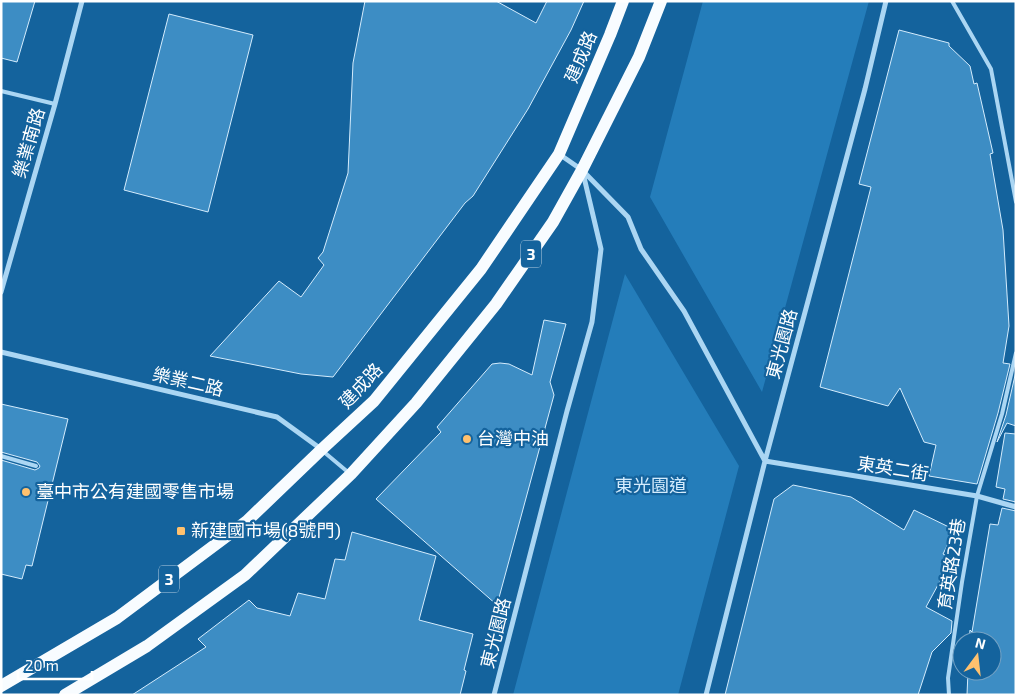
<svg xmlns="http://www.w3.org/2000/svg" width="1017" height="696" font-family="'Exo 2','Noto Sans TC',sans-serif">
<rect width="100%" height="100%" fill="#14639d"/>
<path fill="#247dba" d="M 703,1 L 869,1 L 762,392 L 650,197 Z
M 625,274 L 739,466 L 678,695 L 513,695 Z"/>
<path fill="#3d8dc4" stroke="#d4ecfd" d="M 1,1 L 35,1 L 17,62 L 1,58 Z
M 365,1 L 496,1 L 536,23 L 547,1 L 584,1 L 571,30 L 528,109 L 473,196 L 465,203 L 333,377 L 301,374 L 210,356 L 279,281 L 301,297 L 324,265 L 318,258 L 323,252 L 348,173 L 353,63 Z
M 169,14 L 253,35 L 208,212 L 124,190 Z
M 899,30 L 949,43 L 949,46 L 970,66 L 974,84 L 977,83 L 993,153 L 990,154 L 1003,230 L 1009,326 L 1003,363 L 1010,364 L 998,413 L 977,484 L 929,476 L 936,445 L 924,442 L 900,388 L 888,406 L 820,387 L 871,187 L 859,184 Z
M 544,320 L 566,324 L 550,382 L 554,395 L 497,605 L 376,499 L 441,432 L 437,427 L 492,364 L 500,363 L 509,364 L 532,375 Z
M 1016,371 L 1016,426 L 1007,423 L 997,442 L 1006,415 Z
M 1,404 L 68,419 L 32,566 L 26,565 L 22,579 L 1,574 L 1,460 L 35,470 L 39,468 L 40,466 L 37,462 L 1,452 Z
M 1005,433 L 1016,434 L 1016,502 L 1003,499 L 1005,489 L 996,487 Z
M 793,485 L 851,497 L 904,530 L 914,510 L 955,530 L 943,554 L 952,559 L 926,607 L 952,621 L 951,633 L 932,652 L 918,695 L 725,695 L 774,499 Z
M 1002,508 L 1016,511 L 1016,695 L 967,695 L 968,671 L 992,671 L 992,641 L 969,641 L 970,630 L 972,632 L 990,524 L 998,525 Z
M 352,532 L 436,556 L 419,620 L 473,634 L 464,670 L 466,671 L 460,695 L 132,695 L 206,647 L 198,639 L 249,600 L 257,608 L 290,616 L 298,593 L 325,599 L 335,559 L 345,560 Z"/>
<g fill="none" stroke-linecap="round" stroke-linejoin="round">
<path stroke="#abd6f3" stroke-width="4" d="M 952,1 L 991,69 L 1016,202
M 1,91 L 55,104
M 324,452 L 349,473
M 1,456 L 36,466
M 949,695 L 948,678 L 962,582 L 977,496 L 1002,414 L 1016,353"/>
<path stroke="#abd6f3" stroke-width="5" d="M 559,154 L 582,170 L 628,217 L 641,249 L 684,311 L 765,461 L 977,496 L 1016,507
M 1,292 L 55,104 L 82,1
M 1,352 L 277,417 L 321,449
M 494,695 L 567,411 L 592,322 L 601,249 L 583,173
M 706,695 L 765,461 L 865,89 L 886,1"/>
<path stroke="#f8fcff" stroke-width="12" d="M 1,686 L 117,618 L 247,521 L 321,450 L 374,401 L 481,269 L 559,154 L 610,35 L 623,1
M 65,695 L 147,646 L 245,575 L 351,474 L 416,403 L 496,304 L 553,222 L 582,170 L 639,57 L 661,1"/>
</g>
<g fill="#ffc16e" stroke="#14639d" stroke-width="2">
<circle cx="467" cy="439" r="5"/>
<circle cx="26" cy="492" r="5"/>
<rect x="176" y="526" width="10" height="10" rx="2.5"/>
</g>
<g text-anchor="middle" stroke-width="4.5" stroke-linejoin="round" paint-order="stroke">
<g fill="#14639d" stroke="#b8d0e2" stroke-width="1">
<rect x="521" y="240.5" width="20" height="27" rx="4"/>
<rect x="159" y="565.5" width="20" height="27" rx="4"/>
</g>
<g font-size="16" font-weight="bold" fill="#fff">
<text x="531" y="260">3</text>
<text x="169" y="585">3</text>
</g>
<g font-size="18" fill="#fff" stroke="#14639d">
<text transform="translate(581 57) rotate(-67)" y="6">建成路</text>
<text transform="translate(29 143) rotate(-74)" y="6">樂業南路</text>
<text transform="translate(782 344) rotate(-75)" y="6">東光園路</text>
<text transform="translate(188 382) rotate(13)" y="6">樂業二路</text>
<text transform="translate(361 386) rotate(-47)" y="6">建成路</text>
<text transform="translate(893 469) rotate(9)" y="6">東英二街</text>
<text transform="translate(952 564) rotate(-81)" y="6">育英路23巷</text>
<text transform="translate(496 633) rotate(-76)" y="6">東光園路</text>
</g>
<g font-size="18" fill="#fff" stroke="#14639d" text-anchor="start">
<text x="477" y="445">台灣中油</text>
<text x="36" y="498">臺中市公有建國零售市場</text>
<text x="191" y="537">新建國市場(8號門)</text>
</g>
<g font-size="18" fill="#d4ecfd" stroke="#14639d">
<text x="651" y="492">東光園道</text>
</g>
</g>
<rect width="1017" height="696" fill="none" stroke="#ffffff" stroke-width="5"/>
<g transform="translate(977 656) rotate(15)"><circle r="24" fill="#14639d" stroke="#72a1c4"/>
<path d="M0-4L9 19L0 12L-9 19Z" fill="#ffc16e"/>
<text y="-8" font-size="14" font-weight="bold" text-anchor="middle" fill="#ffffff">N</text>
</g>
<path d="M18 671v8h74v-8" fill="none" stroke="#ffffff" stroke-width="2.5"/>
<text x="25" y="671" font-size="15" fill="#ffffff" stroke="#14639d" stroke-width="4" paint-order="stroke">20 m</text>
</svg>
